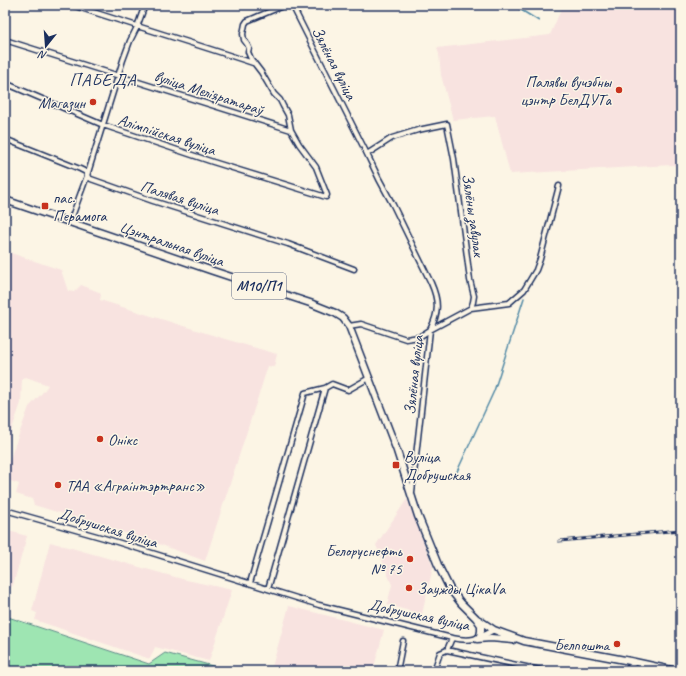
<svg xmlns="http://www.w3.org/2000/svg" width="686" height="676" font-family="Caveat,sans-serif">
<rect width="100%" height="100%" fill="#fcf5e5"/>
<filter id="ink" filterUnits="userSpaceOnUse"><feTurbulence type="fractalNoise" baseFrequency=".025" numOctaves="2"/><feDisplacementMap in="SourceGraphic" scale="8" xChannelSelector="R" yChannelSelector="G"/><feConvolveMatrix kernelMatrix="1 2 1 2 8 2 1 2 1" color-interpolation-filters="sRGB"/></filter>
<g filter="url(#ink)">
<path fill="#f8e3e0" d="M 563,5 L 681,5 L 681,167 L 672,165 L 510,174 L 495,116 L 453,120 L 441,75 L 439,54 L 437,48 L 550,35 Z
M 5,251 L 61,270 L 68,291 L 74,292 L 81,285 L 99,292 L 101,295 L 100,300 L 225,339 L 277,354 L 274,367 L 268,366 L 205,561 L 148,540 L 34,505 L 32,499 L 16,494 L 19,484 L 5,479 L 5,472 L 29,407 L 44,391 L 48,385 L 26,377 L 22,378 L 21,403 L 5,449 Z
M 407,499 L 433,567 L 422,614 L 387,605 L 392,585 L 376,545 Z
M 5,530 L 27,536 L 13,585 L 5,594 Z
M 50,542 L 182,579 L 232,590 L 209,661 L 155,647 L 150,659 L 35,620 L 37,613 L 32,611 Z
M 289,606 L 384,630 L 373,671 L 286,671 L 272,667 Z"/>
<path fill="#9ee5b2" stroke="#5c8a88" d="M 5,616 L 149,664 L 165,653 L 231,671 L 5,671 Z"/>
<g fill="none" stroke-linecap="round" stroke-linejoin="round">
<path stroke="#538aa6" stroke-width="1.5" d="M 513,5 L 539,21
M 455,476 L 494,391 L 524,298"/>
<g stroke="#1b2f5e" stroke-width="7">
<path id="street" d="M 72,5 C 132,25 193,43 253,63
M 292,5 L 366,152 L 379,179 L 393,205 L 431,283 C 439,301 439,313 430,330 L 412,492
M 5,40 L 291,130
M 5,83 L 103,125 L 213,162 L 326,197 L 327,195 L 316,167 L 299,144 L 291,130 L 288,115 L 283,106 L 280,100 L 274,94 L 261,72 L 251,59 L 248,52 L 249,48 L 247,44 L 244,40 L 243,34 L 245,24 L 247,21 L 285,5
M 5,139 L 80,169 L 86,172 L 87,176 L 91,179 L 153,201 L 288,244 L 354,269
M 70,222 L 87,176 L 123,60 L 130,41 L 137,27 L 145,5
M 471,308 L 509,303 L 524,290 L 536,270 L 540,259 L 559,186
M 349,326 L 361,324 L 406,339 L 419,337 L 430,330 L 471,308 L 473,302 L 474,296 L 470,280 L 466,249 L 454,159 L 447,124 L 418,130 L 392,138 L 367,154
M 5,510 L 104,538 L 319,605 L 452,638 C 472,642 477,639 494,630
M 250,583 L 305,393 L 325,388
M 268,589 L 325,388 L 332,384 L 348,390 L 369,378
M 447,650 L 545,671
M 397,671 L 403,641
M 434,671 L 440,653 L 447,650 L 452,638
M 625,671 L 636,662"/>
</g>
<g stroke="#1b2f5e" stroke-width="9">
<path id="primary" d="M 5,200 L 213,271 L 310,303 L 335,313 L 343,318 L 349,326 L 369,378 L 397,451 L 418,516 L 438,565 L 450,589 L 461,603 L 476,618 L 481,625 L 481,631 L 480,636 L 477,639
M 479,620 L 494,630 L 524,641 L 630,661 L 676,671
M 477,639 L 491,638 L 513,640"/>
</g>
<use href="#street" stroke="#fcf5e5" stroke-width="4"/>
<use href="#primary" stroke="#fcf5e5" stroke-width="6"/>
<g stroke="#1b2f5e" stroke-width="3">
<path id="rail" d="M 559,541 L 681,530"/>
</g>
<use href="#rail" stroke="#fcf5e5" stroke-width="1.5" stroke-dasharray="4.5" stroke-linecap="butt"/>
</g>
</g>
<g fill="#c8321e" stroke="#fcf5e5" stroke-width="1.5">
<circle cx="619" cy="90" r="4"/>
<circle cx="93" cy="102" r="4"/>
<rect x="41" y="202" width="8" height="8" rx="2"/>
<circle cx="100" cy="439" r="4"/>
<rect x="392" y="461" width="8" height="8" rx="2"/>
<circle cx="58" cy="485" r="4"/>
<circle cx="410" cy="559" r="4"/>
<circle cx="409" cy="588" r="4"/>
<circle cx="617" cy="644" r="4"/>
</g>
<g text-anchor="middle" stroke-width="3" stroke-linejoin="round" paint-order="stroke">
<rect fill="#fcf5e5" stroke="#5e6a86" stroke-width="1" x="232" y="273" width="54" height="26" rx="3"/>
<g font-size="15" font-weight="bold" fill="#1b2f5e">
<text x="259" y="291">М10/П1</text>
</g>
<g font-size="16" fill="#1b2f5e" stroke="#fcf5e5">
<text transform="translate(335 63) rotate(63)" y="6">Зялёная вуліца</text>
<text transform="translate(209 92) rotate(18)" y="6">вуліца Меліяратараў</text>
<text transform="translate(167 134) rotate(18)" y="6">Алімпійская вуліца</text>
<text transform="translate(180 197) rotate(18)" y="6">Палявая вуліца</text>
<text transform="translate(474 215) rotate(82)" y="6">Зялёны завулак</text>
<text transform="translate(172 243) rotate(19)" y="6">Цэнтральная вуліца</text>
<text transform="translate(413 375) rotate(-84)" y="6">Зялёная вуліца</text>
<text transform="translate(108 527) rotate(17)" y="6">Добрушская вуліца</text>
<text transform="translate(419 614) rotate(12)" y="6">Добрушская вуліца</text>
</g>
<g font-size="16" fill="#1b2f5e" stroke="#fcf5e5" text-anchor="start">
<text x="611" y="87" text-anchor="end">Палявы вучэбны<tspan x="611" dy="18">цэнтр БелДУТа</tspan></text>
<text x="85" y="108" text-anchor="end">Магазин</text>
<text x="53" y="203">пас.<tspan x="53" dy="18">Перамога</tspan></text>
<text x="108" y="445">Онікс</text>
<text x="404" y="462">Вуліца<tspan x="404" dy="18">Добрушская</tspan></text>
<text x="66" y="491">ТАА «Аграінтэртранс»</text>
<text x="402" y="556" text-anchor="end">Белоруснефть<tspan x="402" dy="18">№ 75</tspan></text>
<text x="417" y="594">Заужды ЦікаVа</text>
<text x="609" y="650" text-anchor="end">Белпошта</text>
</g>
<g font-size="18" letter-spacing="1" fill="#1b2f5e" stroke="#fcf5e5">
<text x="103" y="86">ПАБЕДА</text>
</g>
</g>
<rect width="686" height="676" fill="none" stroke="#fcf5e5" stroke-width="20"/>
<rect x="10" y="10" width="666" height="656" fill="none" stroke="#1b2f5e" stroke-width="1.5" filter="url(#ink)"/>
<g transform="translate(46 46) rotate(197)" stroke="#fcf5e5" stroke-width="3" paint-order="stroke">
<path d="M0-3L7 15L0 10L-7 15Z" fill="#1b2f5e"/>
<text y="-6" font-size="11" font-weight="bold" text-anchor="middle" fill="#1b2f5e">N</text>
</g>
</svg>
